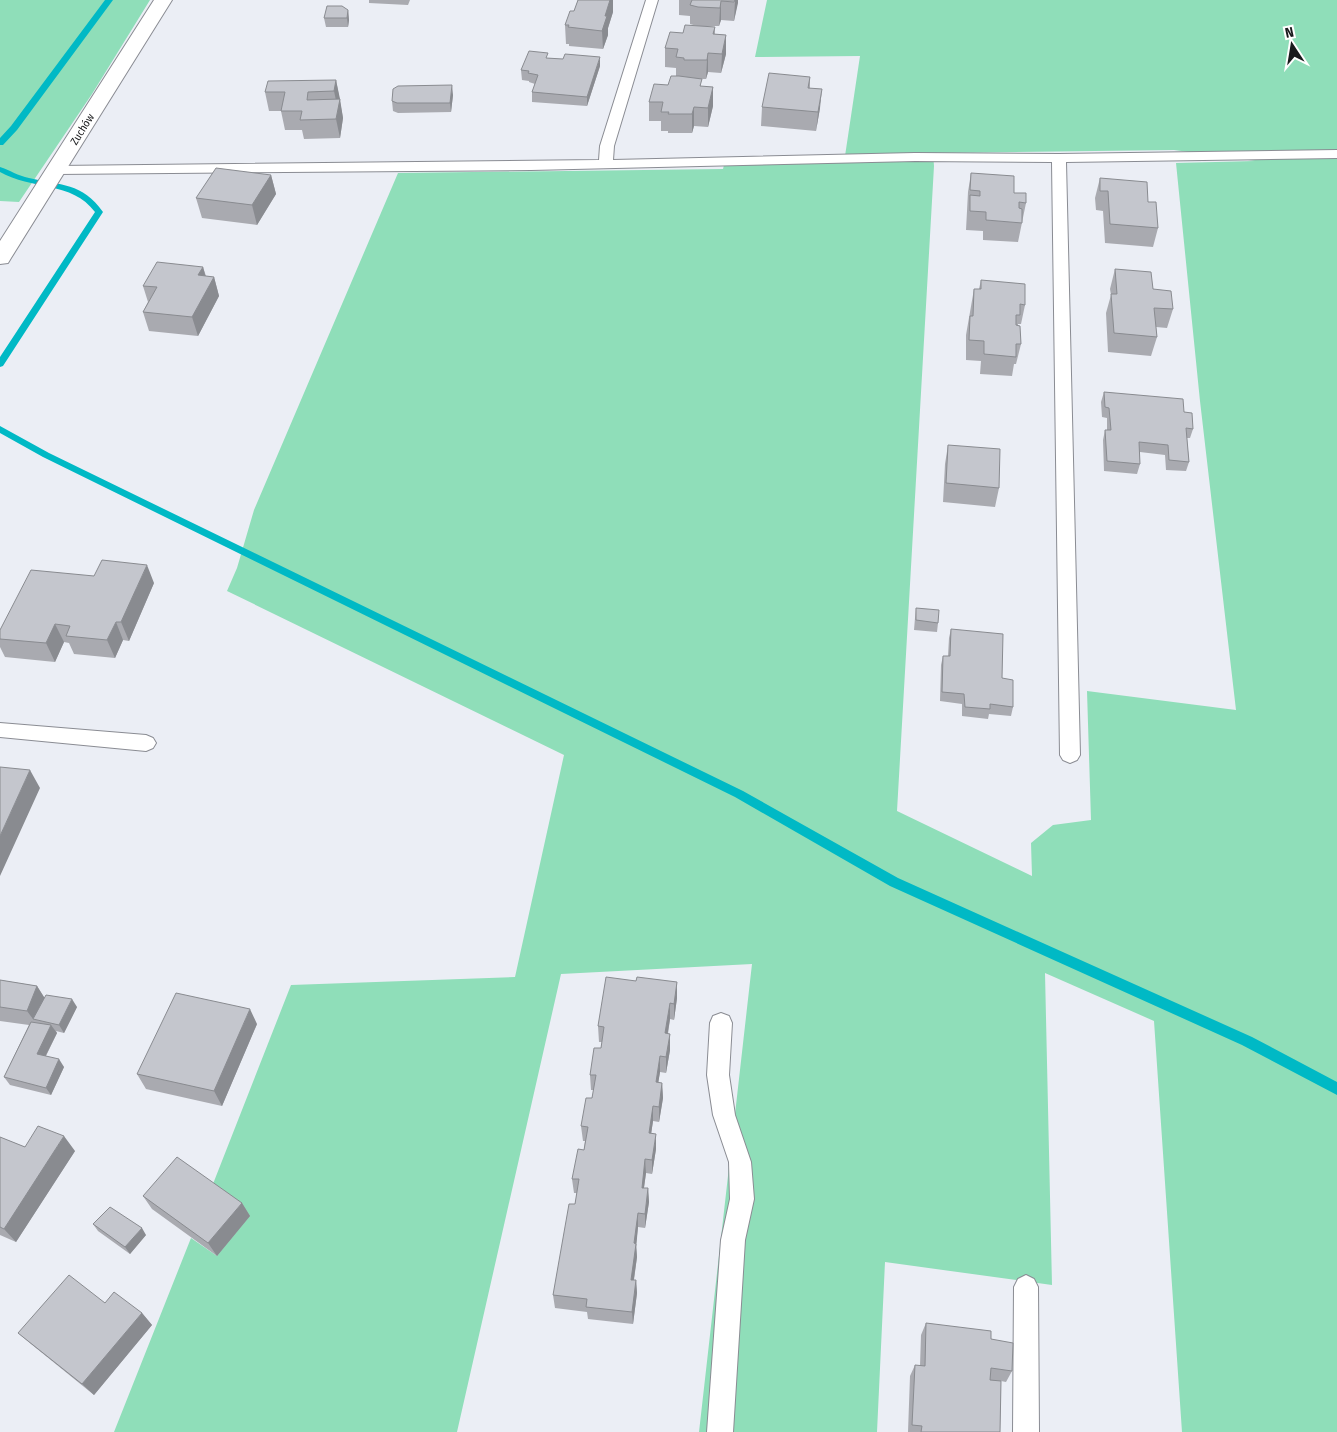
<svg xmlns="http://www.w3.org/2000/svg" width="1337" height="1432" font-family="'Fira Sans Condensed',sans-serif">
<rect width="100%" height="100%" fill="#ebeef5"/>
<path fill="#8fdeb9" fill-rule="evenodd" d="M 0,0 L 150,0 L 92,94 L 19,202 L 0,201 Z
M 767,0 L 1337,0 L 1337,1432 L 1182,1432 L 1154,1021 L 1045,973 L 1052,1285 L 885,1262 L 877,1432 L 699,1432 L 752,964 L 561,974 L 457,1432 L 114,1432 L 191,1238 L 217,1256 L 211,1189 L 291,985 L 515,977 L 564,755 L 227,591 L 237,568 L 254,510 L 398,173 L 723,169 L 726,157 L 845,156 L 860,56 L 755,57 ZM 1174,150 L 1255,161 L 1176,163 L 1200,401 L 1236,710 L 1087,691 L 1091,820 L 1053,825 L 1031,843 L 1032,876 L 897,811 L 934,166 L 933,153 Z"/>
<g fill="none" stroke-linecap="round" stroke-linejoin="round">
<path fill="#00b9c5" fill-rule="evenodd" d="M 105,0 L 113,0 L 17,130 L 3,145 L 0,145 L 0,138 L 11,126 Z
M 0,167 C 10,170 18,176 29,178 C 61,186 82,182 103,212 L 3,366 L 0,367 L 0,357 L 95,212 C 72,181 31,190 0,172 Z
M 0,426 L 49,453 L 743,791 L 898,878 L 1252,1037 L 1337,1082 L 1337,1095 L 1242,1045 L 890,886 L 735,797 L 43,457 L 0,433 Z"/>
<g stroke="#8a8c93" stroke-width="2">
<path id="lane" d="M 646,0 L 658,0 L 614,146 L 613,160 L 915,153 L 1059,154 L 1337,150 L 1337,158 L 1066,162 L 1080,755 L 1077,760 L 1070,763 L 1063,760 L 1060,755 L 1052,162 L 915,161 L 531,170 L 57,174 L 50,170 L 57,166 L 599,160 L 600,146 Z
M 0,723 L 146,735 L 153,738 L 156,743 L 153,748 L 146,751 L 0,737 Z
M 721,1013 L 729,1016 L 732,1023 L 729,1075 L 735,1115 L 751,1162 L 754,1199 L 745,1240 L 733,1432 L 707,1432 L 721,1240 L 730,1199 L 729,1162 L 713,1115 L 707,1075 L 710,1023 L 713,1016 Z
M 1026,1275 L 1034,1279 L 1038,1287 L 1039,1432 L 1013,1432 L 1014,1287 L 1018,1279 Z"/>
</g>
<g stroke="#8a8c93" stroke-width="2">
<path id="street" d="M 154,0 L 172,0 L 11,258 L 8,263 L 0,264 L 0,241 Z"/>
</g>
<use href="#lane" fill="#fff" fill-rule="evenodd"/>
<use href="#street" fill="#fff" fill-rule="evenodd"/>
</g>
<path fill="#a9aab0" d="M 369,0 L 410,0 L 408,5 L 369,3 Z
M 578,0 L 613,0 L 613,12 L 608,28 L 608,35 L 603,49 L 569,46 L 569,44 L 566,44 L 565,25 L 574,11 Z
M 679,0 L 738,0 L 734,21 L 721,20 L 719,26 L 700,26 L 715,27 L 715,34 L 726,35 L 726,54 L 721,73 L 708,72 L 706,79 L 699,79 L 701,87 L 713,87 L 713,106 L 708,127 L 694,126 L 692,133 L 668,133 L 668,131 L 661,131 L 661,121 L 649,121 L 649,102 L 668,85 L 676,76 L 676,68 L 665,67 L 665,48 L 683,33 L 697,26 L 690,24 L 690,16 L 679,15 Z
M 348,10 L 349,20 L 348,27 L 326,27 L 324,18 Z
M 549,58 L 600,66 L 587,106 L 532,102 L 532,92 L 535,84 L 529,82 L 529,81 L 522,80 L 521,70 Z
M 810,77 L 810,88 L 820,108 L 816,131 L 761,126 L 762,107 Z
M 336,80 L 343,118 L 340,138 L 304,139 L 302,130 L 285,130 L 281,111 L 269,111 L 265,92 Z
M 453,95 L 451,112 L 398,113 L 393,111 L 392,101 Z
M 971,173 L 1014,193 L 1026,203 L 1018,242 L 983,240 L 983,231 L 966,230 L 968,192 Z
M 271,175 L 276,194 L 257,225 L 202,218 L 196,198 Z
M 1100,178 L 1148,202 L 1158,228 L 1153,247 L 1105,243 L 1103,211 L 1096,210 L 1095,198 Z
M 203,267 L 206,276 L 214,277 L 219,296 L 198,336 L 149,331 L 143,312 L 148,302 L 143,286 Z
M 1115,269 L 1173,309 L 1167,328 L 1156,327 L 1157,337 L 1151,356 L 1108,352 L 1106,313 L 1111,295 L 1110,289 Z
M 981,280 L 1025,305 L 1021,324 L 1018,324 L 1018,325 L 1021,344 L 1016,364 L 1014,364 L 1012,376 L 980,374 L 981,361 L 966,360 L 966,335 L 974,289 L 979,289 Z
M 1104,392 L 1184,412 L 1193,429 L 1190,438 L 1187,438 L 1189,462 L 1186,471 L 1166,470 L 1165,455 L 1140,452 L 1140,464 L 1137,474 L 1104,471 L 1103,440 L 1105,430 L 1107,430 L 1107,418 L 1102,417 L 1101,402 Z
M 948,445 L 999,488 L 995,507 L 943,502 L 945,464 Z
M 154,583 L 129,641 L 123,640 L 115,658 L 74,654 L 69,643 L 64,642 L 55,662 L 5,657 L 0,647 L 0,630 Z
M 916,608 L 938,623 L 937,632 L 914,630 L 915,618 Z
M 951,629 L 1002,678 L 1013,707 L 1011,716 L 989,714 L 988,719 L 962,716 L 962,704 L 940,701 L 941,665 L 943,656 L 948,656 L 949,638 Z
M 0,980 L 37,986 L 44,997 L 77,1007 L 64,1033 L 56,1031 L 57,1033 L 46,1056 L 64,1067 L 51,1095 L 10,1085 L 4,1077 L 29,1025 L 0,1021 Z
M 636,981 L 677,982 L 677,998 L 674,1020 L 670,1019 L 668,1034 L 670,1034 L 670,1050 L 666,1073 L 660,1072 L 658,1083 L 662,1083 L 663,1098 L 659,1122 L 653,1121 L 651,1134 L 656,1149 L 652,1174 L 646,1173 L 644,1188 L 648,1188 L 649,1202 L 645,1228 L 638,1227 L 636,1244 L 637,1257 L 634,1280 L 636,1280 L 637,1293 L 633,1324 L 588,1319 L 587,1312 L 555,1308 L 553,1295 L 575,1204 L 577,1193 L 574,1193 L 572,1179 L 584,1150 L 585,1141 L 583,1141 L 581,1126 L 592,1098 L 594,1090 L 591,1090 L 590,1075 L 601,1048 L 602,1042 L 599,1042 L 598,1026 Z
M 257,1024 L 222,1106 L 146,1089 L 137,1074 Z
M 0,1137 L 25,1147 L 75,1151 L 16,1242 L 0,1235 Z
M 143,1196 L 242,1203 L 250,1216 L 217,1256 L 152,1209 Z
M 93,1224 L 146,1235 L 130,1254 L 98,1231 Z
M 142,1313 L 152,1325 L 94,1395 L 31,1344 L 18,1333 Z
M 926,1323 L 991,1339 L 1012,1371 L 1006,1382 L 1001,1381 L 1000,1432 L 908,1432 L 910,1376 L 915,1365 L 920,1366 L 921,1335 Z"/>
<path fill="#898b90" d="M 610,0 L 613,0 L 613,12 L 608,28 L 608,35 L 603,49 L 602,31 L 605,16 Z
M 735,0 L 738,0 L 738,3 L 734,21 Z
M 721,1 L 721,20 L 719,26 L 720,8 Z
M 348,10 L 349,20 L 348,27 L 347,18 Z
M 726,35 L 726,54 L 721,73 L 722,54 Z
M 708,53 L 708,72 L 706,79 L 707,60 Z
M 600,57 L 600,66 L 587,106 L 587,97 Z
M 336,80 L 340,99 L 338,110 L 334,91 Z
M 452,85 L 453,95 L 451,112 L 450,103 Z
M 713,87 L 713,106 L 708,127 L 708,108 Z
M 822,89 L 820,108 L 816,131 L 818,112 Z
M 340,99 L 343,118 L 340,138 L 336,119 Z
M 694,107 L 694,126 L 692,133 L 692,114 Z
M 271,175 L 276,194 L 257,225 L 252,205 Z
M 203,267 L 208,286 L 198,275 Z
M 214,277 L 219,296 L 198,336 L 192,317 Z
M 147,565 L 154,583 L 129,641 L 121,622 Z
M 116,622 L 123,640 L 115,658 L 107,640 Z
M 55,624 L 64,642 L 55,662 L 46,643 Z
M 30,770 L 40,788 L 0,876 L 0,836 Z
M 677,982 L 677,998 L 674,1020 L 674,1004 Z
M 37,986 L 47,1002 L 33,1019 L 27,1011 Z
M 72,999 L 77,1007 L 64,1033 L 59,1025 Z
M 670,1003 L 670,1019 L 665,1049 L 665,1033 Z
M 250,1009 L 257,1024 L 222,1106 L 214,1091 Z
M 51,1025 L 57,1033 L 43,1061 L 37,1054 Z
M 670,1034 L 670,1050 L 666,1073 L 666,1057 Z
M 660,1056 L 660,1072 L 656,1097 L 656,1082 Z
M 59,1059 L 64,1067 L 51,1095 L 46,1088 Z
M 662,1083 L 663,1098 L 659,1122 L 659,1107 Z
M 653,1106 L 653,1121 L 649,1148 L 649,1133 Z
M 656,1134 L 656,1149 L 652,1174 L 652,1160 Z
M 64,1136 L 75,1151 L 16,1242 L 4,1229 Z
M 645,1159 L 646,1173 L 642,1201 L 642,1188 Z
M 648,1188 L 649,1202 L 645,1228 L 645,1214 Z
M 242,1203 L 250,1216 L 217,1256 L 208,1243 Z
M 638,1213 L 638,1227 L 636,1249 L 636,1244 L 637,1257 L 632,1292 L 631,1280 L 634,1243 Z
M 142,1228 L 146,1235 L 130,1254 L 125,1247 Z
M 636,1280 L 637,1293 L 633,1324 L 632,1312 Z
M 142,1313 L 152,1325 L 94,1395 L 82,1384 Z"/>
<path fill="#c4c6cd" stroke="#898b90" d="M 578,0 L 610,0 L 605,16 L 607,16 L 602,31 L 568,27 L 569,25 L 565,25 L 570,11 L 574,11 Z
M 692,0 L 735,0 L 734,2 L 721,1 L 720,8 L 698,7 L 690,5 Z
M 327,6 L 342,6 L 348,10 L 347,18 L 324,18 Z
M 685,25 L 715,27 L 713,34 L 726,35 L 722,54 L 708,53 L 707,60 L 684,60 L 684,58 L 676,57 L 678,49 L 665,48 L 670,32 L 683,33 Z
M 529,51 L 548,53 L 546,58 L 563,59 L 565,54 L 600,57 L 587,97 L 532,92 L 538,75 L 528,73 L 529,71 L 521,70 Z
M 769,73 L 810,77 L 808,88 L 822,89 L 818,112 L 762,107 Z
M 671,76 L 679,76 L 702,79 L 700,86 L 713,87 L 708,108 L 694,107 L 692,114 L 668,114 L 669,112 L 661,112 L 663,102 L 649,102 L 654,84 L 668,85 Z
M 336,80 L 334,91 L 308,92 L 307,100 L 340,99 L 336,119 L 300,120 L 302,111 L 281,111 L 285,92 L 265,92 L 268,81 Z
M 452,85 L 450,103 L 397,103 L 392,101 L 393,89 L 398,86 Z
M 216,168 L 271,175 L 252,205 L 196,198 Z
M 971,173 L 1014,176 L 1014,193 L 1026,193 L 1026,203 L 1019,202 L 1019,208 L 1022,209 L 1022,223 L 986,220 L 986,212 L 970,211 L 970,195 L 980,196 L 980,191 L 970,190 Z
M 1100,178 L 1147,182 L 1148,202 L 1156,202 L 1158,228 L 1110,224 L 1108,191 L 1100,191 Z
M 157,262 L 203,267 L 198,275 L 214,277 L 192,317 L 143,312 L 157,287 L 143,286 Z
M 1115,269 L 1151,272 L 1153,289 L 1171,291 L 1173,309 L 1154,308 L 1157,337 L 1114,333 L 1111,294 L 1117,294 Z
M 981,280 L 1025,284 L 1025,305 L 1020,304 L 1020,315 L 1016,315 L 1016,325 L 1020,326 L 1021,344 L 1016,344 L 1016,357 L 984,354 L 984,341 L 969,340 L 970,316 L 973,316 L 974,289 L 981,289 Z
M 1104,392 L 1183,399 L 1184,412 L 1192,413 L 1193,429 L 1186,428 L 1189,462 L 1169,460 L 1168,445 L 1139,442 L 1140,464 L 1107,461 L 1105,430 L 1111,430 L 1109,408 L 1105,407 Z
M 948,445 L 1000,449 L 999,488 L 946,483 Z
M 102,560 L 147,565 L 121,622 L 116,622 L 107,640 L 66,636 L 70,626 L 55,624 L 46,643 L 0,639 L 0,630 L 31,570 L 94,576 Z
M 916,608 L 939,610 L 938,623 L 916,620 Z
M 951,629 L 1003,634 L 1002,678 L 1013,680 L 1013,707 L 990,704 L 990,709 L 965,707 L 964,694 L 942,692 L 943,656 L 950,656 Z
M 0,767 L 30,770 L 0,836 Z
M 606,977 L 636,981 L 637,977 L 677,982 L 674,1004 L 670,1003 L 665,1033 L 670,1034 L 666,1057 L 660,1056 L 656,1082 L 662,1083 L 659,1107 L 653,1106 L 649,1133 L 656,1134 L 652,1160 L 645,1159 L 642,1188 L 648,1188 L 645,1214 L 638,1213 L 634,1243 L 636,1244 L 631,1280 L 636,1280 L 632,1312 L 586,1307 L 587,1299 L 553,1295 L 569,1204 L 575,1204 L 579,1179 L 572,1179 L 578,1149 L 584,1150 L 588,1127 L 581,1126 L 586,1098 L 592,1098 L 596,1075 L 590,1075 L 594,1048 L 601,1048 L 604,1027 L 598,1026 Z
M 0,980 L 37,986 L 27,1011 L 0,1007 Z
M 176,993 L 250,1009 L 214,1091 L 137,1074 Z
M 46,995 L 72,999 L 59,1025 L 33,1019 Z
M 31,1022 L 51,1025 L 37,1054 L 59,1059 L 46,1088 L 4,1077 Z
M 38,1126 L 64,1136 L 4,1229 L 0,1227 L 0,1137 L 25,1147 Z
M 177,1157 L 242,1203 L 208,1243 L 143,1196 Z
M 110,1207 L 142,1228 L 125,1247 L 93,1224 Z
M 69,1275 L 105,1303 L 114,1292 L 142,1313 L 82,1384 L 18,1333 Z
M 926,1323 L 991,1331 L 991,1339 L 1013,1343 L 1012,1371 L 991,1368 L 990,1380 L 1001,1381 L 1000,1432 L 921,1432 L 922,1426 L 912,1425 L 915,1365 L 925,1366 Z"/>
<g text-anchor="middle" stroke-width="4" stroke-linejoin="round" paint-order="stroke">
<g font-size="11" fill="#191a1c" stroke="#fff">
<text transform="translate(82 129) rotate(-58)" y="4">Zuchów</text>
</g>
</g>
<g transform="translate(1292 45) rotate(348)" stroke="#ffffff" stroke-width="4" paint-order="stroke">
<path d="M0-4L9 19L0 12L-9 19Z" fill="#191a1c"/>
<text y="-8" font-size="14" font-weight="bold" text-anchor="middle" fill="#191a1c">N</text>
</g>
</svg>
